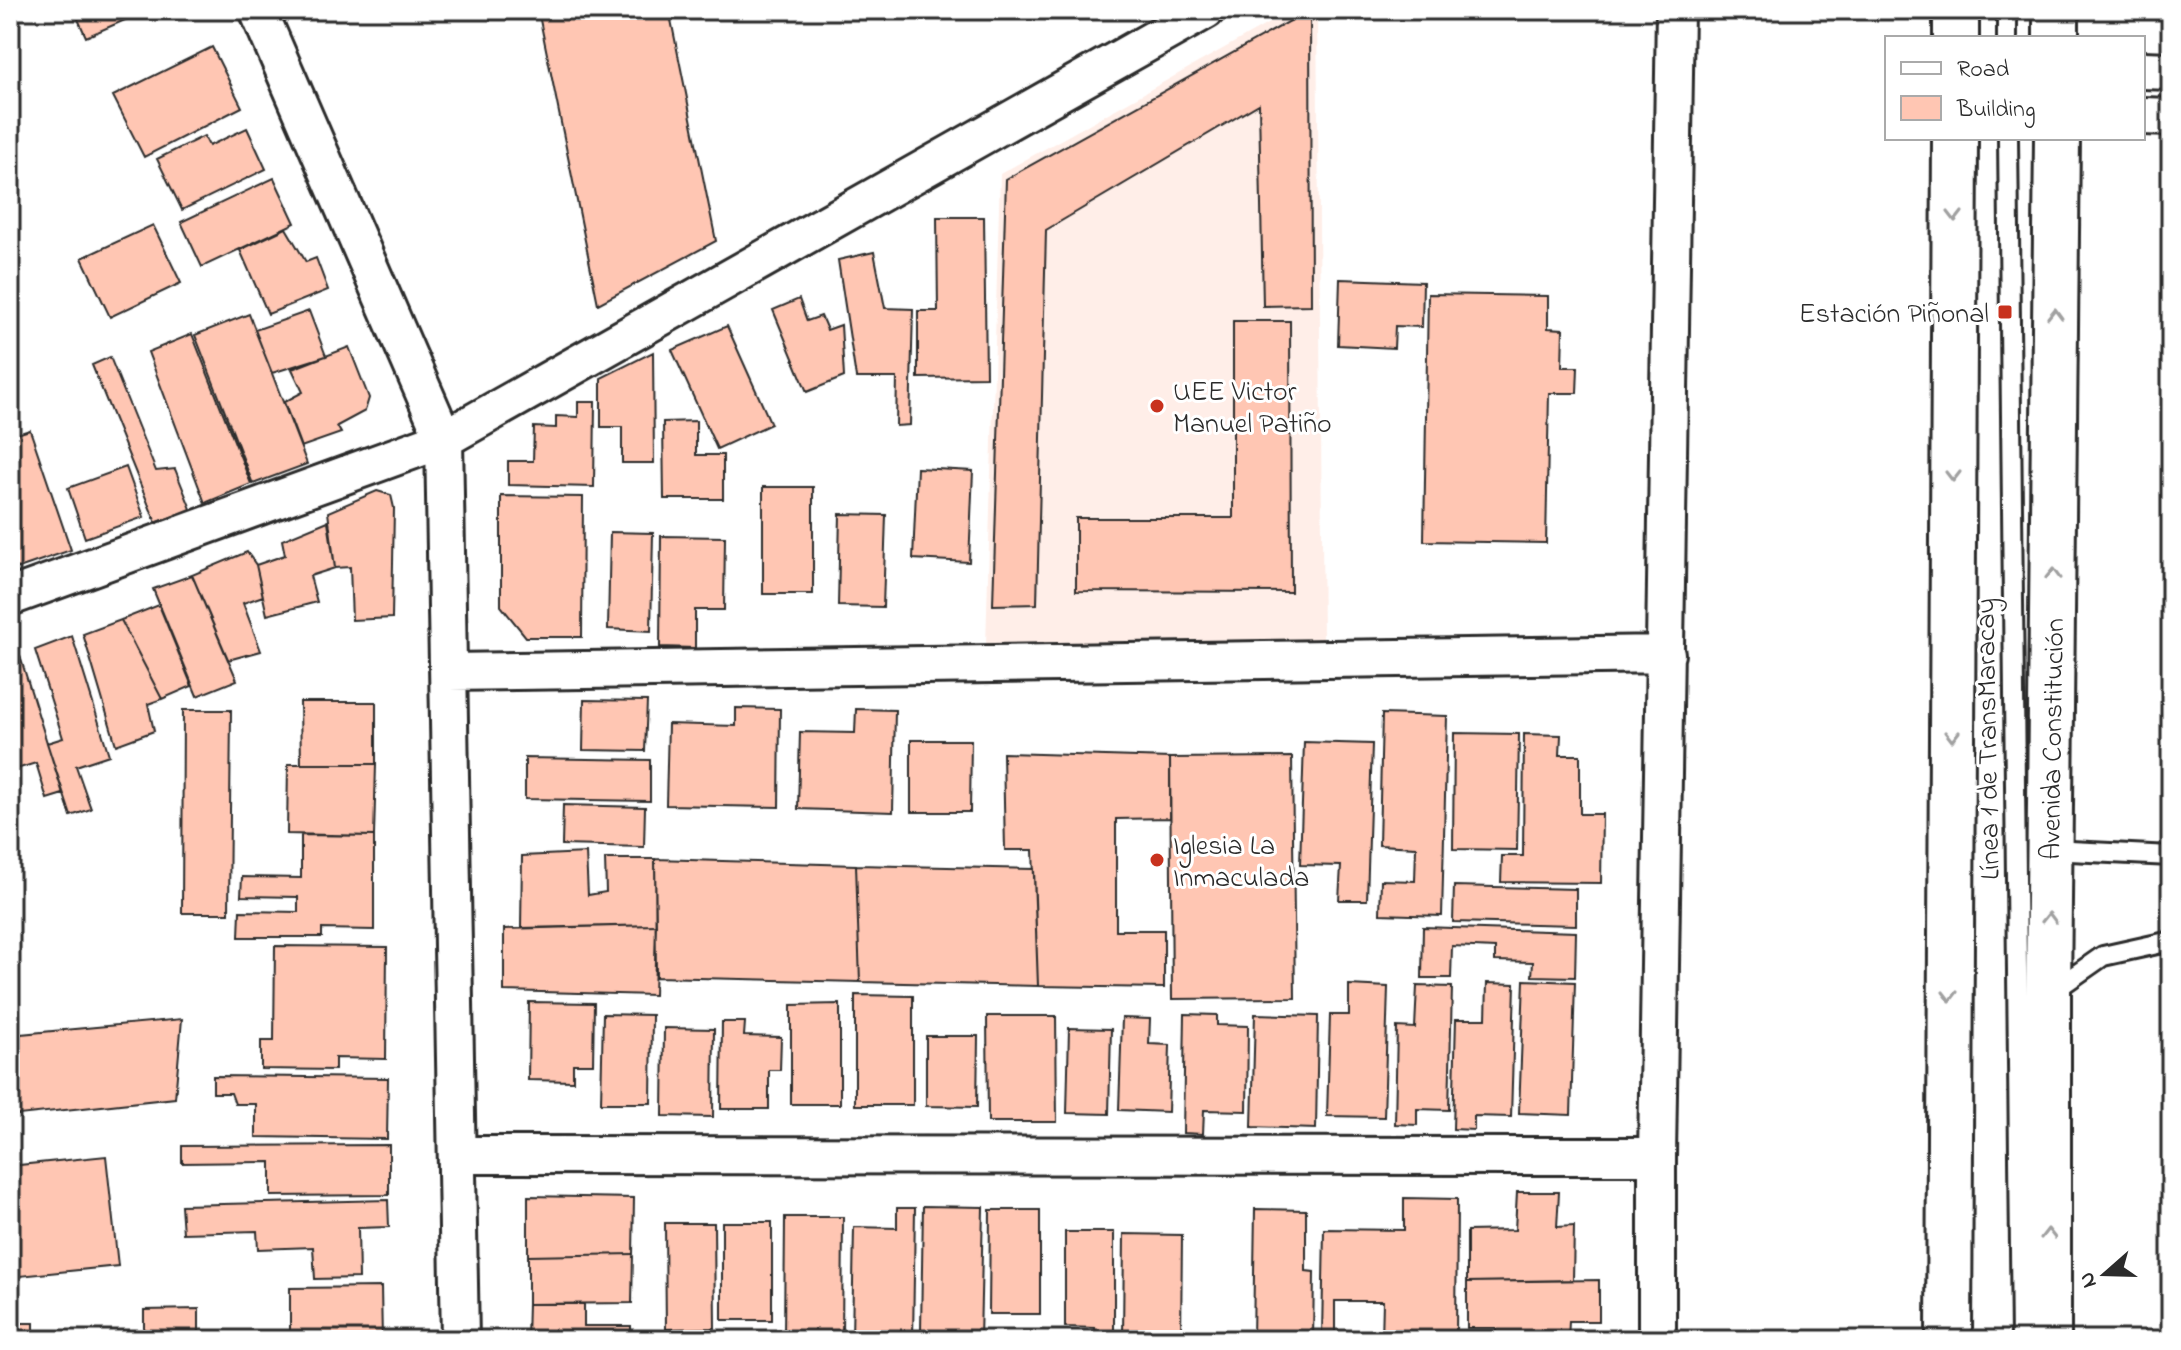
<svg xmlns="http://www.w3.org/2000/svg" width="2181" height="1350" font-family="'Indie Flower',sans-serif">
<rect width="100%" height="100%" fill="#fff"/>
<filter id="ink" filterUnits="userSpaceOnUse"><feTurbulence type="fractalNoise" baseFrequency=".0125" numOctaves="2"/><feDisplacementMap in="SourceGraphic" scale="16" xChannelSelector="R" yChannelSelector="G"/><feConvolveMatrix kernelMatrix="1 2 1 2 8 2 1 2 1" color-interpolation-filters="sRGB"/></filter>
<g filter="url(#ink)">
<path fill="#ffeee8" d="M 1292,10 L 1317,10 L 1323,639 L 986,645 L 1000,174 Z"/>
<path fill="#ffc6b3" stroke="#2b2b2b" stroke-width="2" d="M 74,10 L 148,10 L 86,37 Z
M 538,10 L 669,10 L 716,241 L 598,304 Z
M 1310,10 L 1311,305 L 1263,306 L 1259,104 L 1046,230 L 1037,604 L 993,605 L 1006,179 Z
M 212,47 L 242,107 L 144,157 L 113,96 Z
M 247,128 L 266,169 L 182,210 L 157,159 L 204,136 L 209,146 Z
M 274,178 L 295,223 L 202,267 L 181,222 Z
M 937,217 L 984,217 L 986,377 L 918,378 L 918,311 L 938,311 Z
M 153,225 L 181,283 L 110,317 L 82,258 Z
M 286,228 L 306,262 L 316,258 L 328,290 L 268,314 L 240,250 Z
M 874,252 L 885,308 L 913,309 L 910,425 L 896,426 L 897,378 L 856,378 L 838,260 Z
M 1340,279 L 1423,282 L 1422,327 L 1395,326 L 1394,348 L 1338,345 Z
M 1428,294 L 1548,296 L 1548,328 L 1563,329 L 1562,367 L 1578,367 L 1577,393 L 1549,393 L 1546,543 L 1424,541 Z
M 799,299 L 807,321 L 821,316 L 827,330 L 841,325 L 844,377 L 807,392 L 773,310 Z
M 309,311 L 326,356 L 272,373 L 255,330 Z
M 249,314 L 307,464 L 253,484 L 195,335 Z
M 1233,321 L 1290,321 L 1291,592 L 1076,591 L 1076,518 L 1233,518 Z
M 727,326 L 771,424 L 717,449 L 672,350 Z
M 192,334 L 251,484 L 205,503 L 148,352 Z
M 349,347 L 369,398 L 365,411 L 337,426 L 341,433 L 301,447 L 284,402 L 303,392 L 292,369 Z
M 653,352 L 654,463 L 622,463 L 622,427 L 601,427 L 601,378 Z
M 110,357 L 156,471 L 175,469 L 191,509 L 156,523 L 92,365 Z
M 578,402 L 595,402 L 594,487 L 508,485 L 508,461 L 533,461 L 534,427 L 556,428 L 556,416 L 578,417 Z
M 696,421 L 696,455 L 723,455 L 723,499 L 664,499 L 663,422 Z
M 30,430 L 71,550 L 10,571 L 10,436 Z
M 126,467 L 144,517 L 85,538 L 68,488 Z
M 917,468 L 973,471 L 969,562 L 913,559 Z
M 763,487 L 813,487 L 813,594 L 763,594 Z
M 377,491 L 391,495 L 394,508 L 392,618 L 352,620 L 350,567 L 335,568 L 328,512 Z
M 501,496 L 583,497 L 582,637 L 526,637 L 501,606 Z
M 840,514 L 886,515 L 883,607 L 838,606 Z
M 328,521 L 335,568 L 310,576 L 317,602 L 267,615 L 256,565 L 285,555 L 282,540 Z
M 610,532 L 653,533 L 651,631 L 608,629 Z
M 661,536 L 725,537 L 724,610 L 695,610 L 695,648 L 660,647 Z
M 247,552 L 256,565 L 263,596 L 243,603 L 261,651 L 228,660 L 192,575 Z
M 192,575 L 237,680 L 197,696 L 153,589 Z
M 159,605 L 192,686 L 162,699 L 121,620 Z
M 121,620 L 162,699 L 148,704 L 154,731 L 116,745 L 83,634 Z
M 72,636 L 109,755 L 76,766 L 91,809 L 71,816 L 47,743 L 63,738 L 35,650 Z
M 20,656 L 63,794 L 47,799 L 36,763 L 10,771 L 10,659 Z
M 584,700 L 647,701 L 645,751 L 583,750 Z
M 300,702 L 376,702 L 376,764 L 301,764 Z
M 736,708 L 780,709 L 779,807 L 666,805 L 668,724 L 736,726 Z
M 856,709 L 895,710 L 893,812 L 798,809 L 800,732 L 855,733 Z
M 183,710 L 231,710 L 229,913 L 182,913 Z
M 1382,714 L 1447,716 L 1442,916 L 1380,914 L 1381,880 L 1415,881 L 1416,847 L 1379,845 Z
M 1454,733 L 1519,734 L 1517,850 L 1453,849 Z
M 1524,734 L 1561,735 L 1560,755 L 1580,755 L 1580,814 L 1602,814 L 1601,883 L 1501,882 L 1502,856 L 1523,856 Z
M 911,740 L 971,740 L 970,812 L 911,812 Z
M 1304,742 L 1372,744 L 1367,900 L 1339,900 L 1341,866 L 1300,865 Z
M 1003,753 L 1170,758 L 1170,818 L 1116,819 L 1116,930 L 1164,930 L 1164,988 L 1038,986 L 1033,850 L 1005,850 Z
M 1292,757 L 1295,998 L 1172,999 L 1170,758 Z
M 525,758 L 650,760 L 650,801 L 525,799 Z
M 288,764 L 376,764 L 374,836 L 287,834 Z
M 563,805 L 645,807 L 644,847 L 562,845 Z
M 301,835 L 374,836 L 374,930 L 322,929 L 322,937 L 239,937 L 240,911 L 298,912 L 298,897 L 241,896 L 242,877 L 301,878 Z
M 586,853 L 588,895 L 606,892 L 605,859 L 655,859 L 656,925 L 521,928 L 522,856 Z
M 655,859 L 856,865 L 860,982 L 656,977 Z
M 856,865 L 1034,869 L 1038,986 L 860,982 Z
M 1454,886 L 1576,889 L 1576,925 L 1453,922 Z
M 656,925 L 654,995 L 504,991 L 504,929 Z
M 1423,927 L 1576,932 L 1575,977 L 1532,976 L 1533,962 L 1495,961 L 1495,948 L 1452,946 L 1451,978 L 1422,978 Z
M 275,946 L 387,947 L 386,1059 L 335,1058 L 335,1070 L 261,1069 L 261,1041 L 274,1041 Z
M 1524,980 L 1575,982 L 1571,1115 L 1519,1113 Z
M 1487,983 L 1515,984 L 1511,1117 L 1474,1116 L 1474,1130 L 1453,1129 L 1456,1019 L 1486,1019 Z
M 1349,985 L 1388,987 L 1384,1117 L 1327,1116 L 1330,1015 L 1349,1015 Z
M 1417,986 L 1452,987 L 1449,1110 L 1417,1109 L 1417,1125 L 1395,1124 L 1397,1027 L 1415,1028 Z
M 855,995 L 913,996 L 913,1105 L 855,1105 Z
M 529,1002 L 594,1003 L 593,1064 L 573,1064 L 573,1081 L 528,1080 Z
M 840,1004 L 840,1104 L 791,1104 L 791,1005 Z
M 603,1014 L 652,1015 L 651,1103 L 601,1103 Z
M 1185,1014 L 1217,1015 L 1217,1025 L 1248,1026 L 1247,1111 L 1204,1110 L 1203,1134 L 1183,1133 Z
M 1255,1014 L 1318,1016 L 1316,1129 L 1252,1127 Z
M 987,1016 L 1056,1016 L 1057,1122 L 988,1122 Z
M 1122,1018 L 1150,1019 L 1149,1044 L 1170,1045 L 1168,1112 L 1119,1110 Z
M 182,1019 L 175,1098 L 10,1116 L 10,1035 Z
M 722,1022 L 745,1022 L 744,1036 L 781,1037 L 780,1070 L 769,1070 L 769,1109 L 721,1109 Z
M 664,1028 L 714,1029 L 713,1117 L 663,1116 Z
M 1069,1028 L 1111,1029 L 1109,1114 L 1067,1113 Z
M 926,1036 L 978,1036 L 977,1107 L 926,1106 Z
M 213,1076 L 388,1078 L 387,1139 L 256,1137 L 256,1104 L 235,1104 L 231,1093 L 213,1093 Z
M 389,1145 L 389,1195 L 271,1196 L 271,1162 L 182,1163 L 182,1146 Z
M 106,1156 L 118,1266 L 10,1277 L 10,1166 Z
M 1517,1192 L 1559,1192 L 1557,1227 L 1574,1226 L 1573,1280 L 1467,1282 L 1467,1231 L 1515,1230 Z
M 528,1196 L 634,1198 L 633,1254 L 528,1256 Z
M 1404,1198 L 1457,1199 L 1456,1340 L 1382,1340 L 1383,1301 L 1335,1301 L 1335,1336 L 1322,1336 L 1324,1229 L 1404,1230 Z
M 388,1200 L 389,1227 L 358,1228 L 359,1278 L 315,1279 L 313,1247 L 258,1249 L 257,1231 L 183,1233 L 181,1205 Z
M 923,1206 L 983,1207 L 980,1340 L 944,1340 L 944,1331 L 921,1331 Z
M 897,1208 L 915,1208 L 913,1340 L 852,1340 L 854,1227 L 897,1228 Z
M 1255,1209 L 1306,1210 L 1306,1271 L 1314,1272 L 1313,1340 L 1253,1340 Z
M 990,1210 L 1040,1210 L 1040,1314 L 989,1314 Z
M 785,1217 L 843,1217 L 842,1340 L 784,1340 Z
M 722,1222 L 772,1222 L 772,1320 L 722,1320 Z
M 665,1223 L 714,1223 L 715,1328 L 666,1329 Z
M 1065,1232 L 1114,1232 L 1114,1340 L 1096,1340 L 1095,1328 L 1065,1327 Z
M 1124,1234 L 1182,1235 L 1181,1340 L 1123,1340 Z
M 633,1254 L 632,1303 L 528,1304 L 528,1256 Z
M 1599,1280 L 1599,1321 L 1569,1321 L 1568,1340 L 1496,1340 L 1496,1328 L 1467,1328 L 1467,1282 Z
M 381,1287 L 382,1340 L 290,1340 L 290,1288 Z
M 528,1304 L 584,1304 L 584,1326 L 631,1326 L 631,1340 L 527,1340 Z
M 199,1309 L 199,1340 L 144,1340 L 144,1310 Z
M 10,1323 L 34,1323 L 34,1340 L 10,1340 Z"/>
<g fill="none" stroke-linecap="round" stroke-linejoin="round">
<g stroke="#2b2b2b" stroke-width="24">
<path id="lane" d="M 2007,10 L 2007,38
M 2008,138 L 2021,1340
M 2050,850 L 2171,856
M 2050,993 L 2103,956 L 2171,941"/>
</g>
<g stroke="#2b2b2b" stroke-width="42">
<path id="street" d="M 258,10 L 444,439 L 460,1340
M 2143,70 L 2171,71
M 2143,116 L 2171,117
M 10,597 L 444,439 L 1206,10
M 449,672 L 1666,654
M 457,1155 L 1657,1156
M 1657,1340 L 1657,1156 L 1675,10"/>
</g>
<g stroke="#2b2b2b" stroke-width="50">
<path id="secondary" d="M 1956,10 L 1956,38
M 2056,10 L 2056,38
M 1949,1340 L 1955,138
M 2048,1340 L 2048,994 L 2057,138"/>
</g>
<use href="#lane" stroke="#fff" stroke-width="18"/>
<use href="#street" stroke="#fff" stroke-width="36"/>
<use href="#secondary" stroke="#fff" stroke-width="44"/>
</g>
<defs><path id="oneway-chevron" d="M-2-3.5L2.5 0L-2 3.5" fill="none" stroke-width="1.6" stroke-linecap="round" stroke-linejoin="round" transform="scale(2)"/></defs>
<g stroke="#a0a0a0">
<use href="#oneway-chevron" transform="translate(1955 216) rotate(90)"/>
<use href="#oneway-chevron" transform="translate(2055 314) rotate(-89)"/>
<use href="#oneway-chevron" transform="translate(1953 476) rotate(90)"/>
<use href="#oneway-chevron" transform="translate(2053 574) rotate(-89)"/>
<use href="#oneway-chevron" transform="translate(1952 736) rotate(90)"/>
<use href="#oneway-chevron" transform="translate(2049 918) rotate(-89)"/>
<use href="#oneway-chevron" transform="translate(1950 996) rotate(90)"/>
<use href="#oneway-chevron" transform="translate(2048 1234) rotate(-90)"/>
</g>
</g>
<g fill="#c8321e" stroke="#fff" stroke-width="3">
<rect x="1997" y="304" width="16" height="16" rx="4"/>
<circle cx="1157" cy="406" r="8"/>
<circle cx="1157" cy="860" r="8"/>
</g>
<g text-anchor="middle" stroke-width="6" stroke-linejoin="round" paint-order="stroke">
<g font-size="28" fill="#2b2b2b" stroke="#fff" text-anchor="start">
<text x="1989" y="322" text-anchor="end">Estación Piñonal</text>
<text x="1173" y="400">UEE Victor<tspan x="1173" dy="32">Manuel Patiño</tspan></text>
<text x="1173" y="854">Iglesia La<tspan x="1173" dy="32">Inmaculada</tspan></text>
</g>
<g font-size="28" fill="#2b2b2b" stroke="#fff">
<text transform="translate(1986 739) rotate(-91)" y="10">Línea 1 de TransMaracay</text>
<text transform="translate(2051 739) rotate(-89)" y="10">Avenida Constitución</text>
</g>
</g>
<rect width="2181" height="1350" fill="none" stroke="#fff" stroke-width="40"/>
<rect x="20" y="20" width="2141" height="1310" fill="none" stroke="#2b2b2b" stroke-width="3" filter="url(#ink)"/>
<rect x="1885" y="36" width="260" height="104" fill="#ffffff" stroke="#aaaaaa" stroke-width="2"/>
<rect x="1901" y="62" width="40" height="12" fill="#ffffff" stroke="#aaaaaa" stroke-width="2"/>
<text x="1957" y="76" font-size="24" fill="#2b2b2b">Road</text>
<rect x="1901" y="96" width="40" height="24" fill="#ffc6b3" stroke="#aaaaaa" stroke-width="2"/>
<text x="1957" y="116" font-size="24" fill="#2b2b2b">Building</text>
<g transform="translate(2105 1274) rotate(250)" stroke="#ffffff" stroke-width="6" paint-order="stroke">
<path d="M0-6L14 30L0 20L-14 30Z" fill="#2b2b2b"/>
<text y="-12" font-size="22" font-weight="bold" text-anchor="middle" fill="#2b2b2b">N</text>
</g>
</svg>
